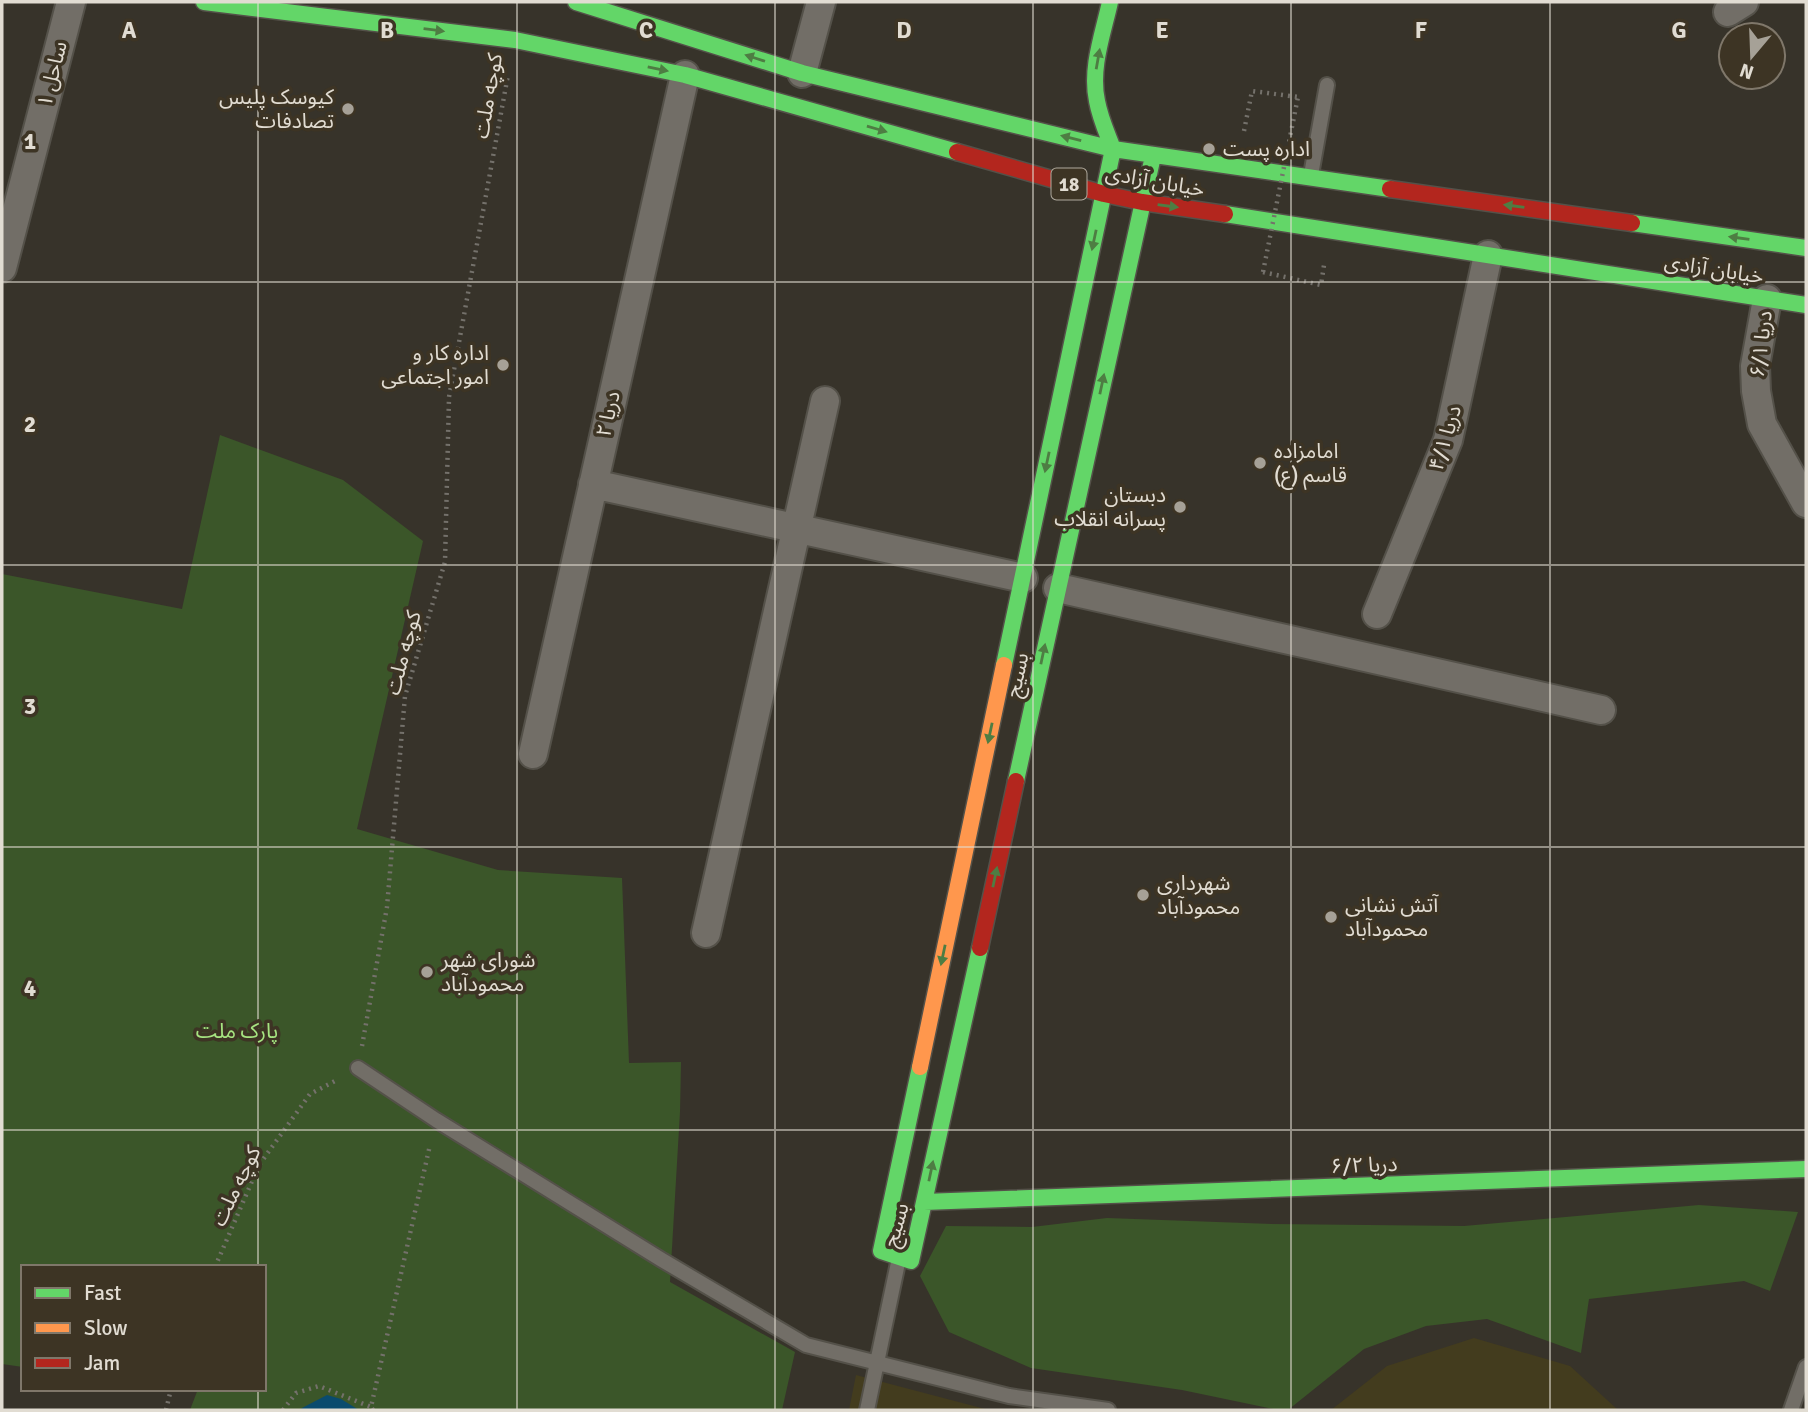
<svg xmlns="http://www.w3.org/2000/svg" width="1808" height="1412" font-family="Signika,'Noto Sans Arabic',sans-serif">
<rect width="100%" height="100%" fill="#37332a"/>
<path fill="#3b5629" d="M 220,435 L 343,480 L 423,541 L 357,829 L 498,870 L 622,878 L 629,1063 L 681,1062 L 680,1112 L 670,1282 L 795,1352 L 782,1410 L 190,1410 L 198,1389 L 264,1389 L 264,1267 L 23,1267 L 23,1367 L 2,1364 L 2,574 L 182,609 Z
M 1699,1205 L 1798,1212 L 1770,1291 L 1744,1281 L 1589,1299 L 1581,1353 L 1487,1319 L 1426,1326 L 1364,1349 L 1288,1410 L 1278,1410 L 1182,1390 L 1031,1368 L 949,1332 L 920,1276 L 946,1226 L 1032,1227 L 1107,1218 L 1272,1224 L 1464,1226 Z"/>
<path fill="#433c1e" d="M 1474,1338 L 1570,1366 L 1618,1410 L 1331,1410 L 1387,1366 Z
M 856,1375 L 989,1410 L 849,1410 Z"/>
<path fill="#0a4b6e" d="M 327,1395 L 341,1399 L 359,1410 L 300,1410 L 302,1408 Z"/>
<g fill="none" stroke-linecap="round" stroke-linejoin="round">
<g stroke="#545149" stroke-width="18">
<path id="lane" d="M 1311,175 L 1327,85
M 358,1068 L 436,1120 L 662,1260 L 806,1345 L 1009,1396 L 1108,1410
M 867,1410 L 899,1258
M 1791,1410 L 1806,1367"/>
</g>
<g stroke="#545149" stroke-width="32">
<path id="street" d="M 1728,12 L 1744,2
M 802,73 L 821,2
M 2,268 L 71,2
M 1767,299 L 1755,366 L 1756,391 L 1762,424 L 1806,503
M 593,484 L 1023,578
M 1058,588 L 1601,710
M 1377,614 L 1448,440 L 1488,255
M 533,754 L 685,75
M 706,933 L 825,401"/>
</g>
<g stroke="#545149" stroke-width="19">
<path id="fast" d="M 204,2 L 515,40 L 685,75 L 957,152
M 576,2 L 802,73 L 1113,149 L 1390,189
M 1225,214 L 1806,305
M 1632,223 L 1806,248
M 1004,665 L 1113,149 C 1107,133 1100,118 1097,101 C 1090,68 1103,34 1110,2
M 1016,781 L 1153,156
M 920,1067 L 881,1251 L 911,1261 L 980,948
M 924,1202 L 1806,1169"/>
</g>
<g stroke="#545149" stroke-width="19">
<path id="slow" d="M 920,1067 L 1004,665"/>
</g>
<g stroke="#545149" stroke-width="19">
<path id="jam" d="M 957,152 L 1104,194 L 1142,202 L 1225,214
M 1390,189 L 1632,223
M 980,948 L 1016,781"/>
</g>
<path stroke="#74716b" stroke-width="4.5" stroke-dasharray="2 5" stroke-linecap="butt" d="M 1244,131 L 1252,91 L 1298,97
M 1263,272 L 1321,285 L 1324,265
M 362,1046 L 387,907 L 405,696 L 445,562 L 449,397 L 508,75
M 215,1267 L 259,1165 L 310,1094 L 337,1080
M 166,1410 L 171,1389
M 283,1410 L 296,1393 L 319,1386 L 371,1407
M 373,1410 L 371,1407 L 430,1145"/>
<use href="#lane" stroke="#726e67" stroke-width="14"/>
<use href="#street" stroke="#726e67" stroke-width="28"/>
<use href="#fast" stroke="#63d668" stroke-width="16"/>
<use href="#slow" stroke="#ff974d" stroke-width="16"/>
<use href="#jam" stroke="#b3261e" stroke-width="16"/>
<path stroke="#74716b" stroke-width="4.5" stroke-dasharray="2 5" stroke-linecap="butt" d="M 1263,272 L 1298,97"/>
</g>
<defs><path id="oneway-solid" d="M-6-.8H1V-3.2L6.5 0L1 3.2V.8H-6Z" transform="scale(1.75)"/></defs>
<g fill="#4e7d43">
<use href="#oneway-solid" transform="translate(434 30) rotate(7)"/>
<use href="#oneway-solid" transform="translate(755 58) rotate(-162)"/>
<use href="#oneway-solid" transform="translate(1098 59) rotate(-80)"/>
<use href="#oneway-solid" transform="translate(658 69) rotate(12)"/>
<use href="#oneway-solid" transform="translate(877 129) rotate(16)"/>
<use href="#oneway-solid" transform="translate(1071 138) rotate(-166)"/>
<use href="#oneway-solid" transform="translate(1168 206) rotate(8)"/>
<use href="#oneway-solid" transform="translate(1514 206) rotate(-172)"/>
<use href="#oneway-solid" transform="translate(1739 238) rotate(-172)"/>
<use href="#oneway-solid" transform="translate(1094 240) rotate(102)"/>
<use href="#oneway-solid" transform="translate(1102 384) rotate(-78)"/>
<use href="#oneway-solid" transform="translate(1047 462) rotate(102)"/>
<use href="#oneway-solid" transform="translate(1043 654) rotate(-78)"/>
<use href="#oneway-solid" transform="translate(990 733) rotate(102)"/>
<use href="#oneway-solid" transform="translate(995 877) rotate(-78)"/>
<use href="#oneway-solid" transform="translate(943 955) rotate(102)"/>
<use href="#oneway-solid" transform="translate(931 1171) rotate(-78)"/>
</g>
<path fill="none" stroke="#e1dcd2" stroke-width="2" stroke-opacity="0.55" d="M 258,2 L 258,1267M 517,2 L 517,1410M 775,2 L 775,1410M 1033,2 L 1033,1410M 1291,2 L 1291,1410M 1550,2 L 1550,1410M 2,282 L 1806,282M 2,565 L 1806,565M 2,847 L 1806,847M 2,1130 L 1806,1130M 258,1389 L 258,1410"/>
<g fill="#a6a197" stroke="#3d3424" stroke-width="2.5">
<circle cx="348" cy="109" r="7"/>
<circle cx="1209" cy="149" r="7"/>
<circle cx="503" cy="365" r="7"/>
<circle cx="1260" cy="463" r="7"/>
<circle cx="1180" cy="507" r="7"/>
<circle cx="1143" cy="895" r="7"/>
<circle cx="1331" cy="917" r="7"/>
<circle cx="427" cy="972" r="7"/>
</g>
<g text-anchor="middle" stroke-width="7" stroke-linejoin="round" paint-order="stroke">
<rect fill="#3d3424" stroke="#b0aa9e" stroke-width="2" x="1051.5" y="168.5" width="35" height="31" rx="5"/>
<g font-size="19" font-weight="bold" fill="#e1dcd2">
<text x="1069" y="191">18</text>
</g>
<g font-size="21" fill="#e1dcd2" stroke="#3d3424">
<text transform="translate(52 74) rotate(-76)" y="7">ساحل ۱</text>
<text transform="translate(488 96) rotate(-80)" y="7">کوچه ملت</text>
<text transform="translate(1155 181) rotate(10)" y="7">خیابان آزادی</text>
<text transform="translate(1714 269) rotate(9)" y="7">خیابان آزادی</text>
<text transform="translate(1761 344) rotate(-83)" y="7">دریا ۶/۱</text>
<text transform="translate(608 414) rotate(-77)" y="7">دریا ۲</text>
<text transform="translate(1445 438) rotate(-73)" y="7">دریا ۴/۱</text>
<text transform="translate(403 653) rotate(-75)" y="7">کوچه ملت</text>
<text transform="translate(1017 675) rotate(-78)" y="7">بسیج</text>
<text transform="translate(1364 1165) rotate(-2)" y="7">دریا ۶/۲</text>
<text transform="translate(236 1186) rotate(-64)" y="7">کوچه ملت</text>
<text transform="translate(896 1225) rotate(-74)" y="7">بسیج</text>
</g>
<g font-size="21" fill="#e1dcd2" stroke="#3d3424" text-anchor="start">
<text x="334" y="104" text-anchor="end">کیوسک پلیس<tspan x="334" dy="24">تصادفات</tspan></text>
<text x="1223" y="156">اداره پست</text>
<text x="489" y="360" text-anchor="end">اداره کار و<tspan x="489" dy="24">امور اجتماعی</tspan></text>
<text x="1274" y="458">امامزاده<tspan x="1274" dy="24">قاسم (ع)</tspan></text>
<text x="1166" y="502" text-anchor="end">دبستان<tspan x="1166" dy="24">پسرانه انقلاب</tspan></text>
<text x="1157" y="890">شهرداری<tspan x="1157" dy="24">محمودآباد</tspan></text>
<text x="1345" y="912">آتش نشانی<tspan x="1345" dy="24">محمودآباد</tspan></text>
<text x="441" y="967">شورای شهر<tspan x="441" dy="24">محمودآباد</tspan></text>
</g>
<g font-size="21" fill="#a6e481" stroke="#3d3424">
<text x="237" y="1038">پارک ملت</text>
</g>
</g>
<g font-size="23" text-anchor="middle" font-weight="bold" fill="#e1dcd2" stroke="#3d3424" stroke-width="7" stroke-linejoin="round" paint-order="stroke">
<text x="129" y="38">A</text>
<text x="387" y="38">B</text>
<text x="646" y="38">C</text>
<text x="904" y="38">D</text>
<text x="1162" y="38">E</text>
<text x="1421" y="38">F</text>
<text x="1679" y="38">G</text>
<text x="30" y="149">1</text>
<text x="30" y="432">2</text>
<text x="30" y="714">3</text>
<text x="30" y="996">4</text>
</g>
<rect width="1808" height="1412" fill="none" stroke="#e1dcd2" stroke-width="7"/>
<rect x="21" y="1265" width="245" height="126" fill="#3d3424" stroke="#7f776a" stroke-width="2"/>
<rect x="35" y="1288" width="35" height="10" fill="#63d668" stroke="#7f776a" stroke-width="2"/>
<text x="84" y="1300" font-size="21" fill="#e1dcd2">Fast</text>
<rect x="35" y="1323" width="35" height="10" fill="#ff974d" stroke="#7f776a" stroke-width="2"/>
<text x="84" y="1335" font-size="21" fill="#e1dcd2">Slow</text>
<rect x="35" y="1358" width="35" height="10" fill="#b3261e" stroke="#7f776a" stroke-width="2"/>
<text x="84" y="1370" font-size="21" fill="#e1dcd2">Jam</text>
<g transform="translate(1752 56) rotate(199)"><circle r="33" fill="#3d3424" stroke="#7f776a" stroke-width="2"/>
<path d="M0-5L12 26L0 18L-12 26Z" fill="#a6a197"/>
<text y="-10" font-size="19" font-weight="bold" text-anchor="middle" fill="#e1dcd2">N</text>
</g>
</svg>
